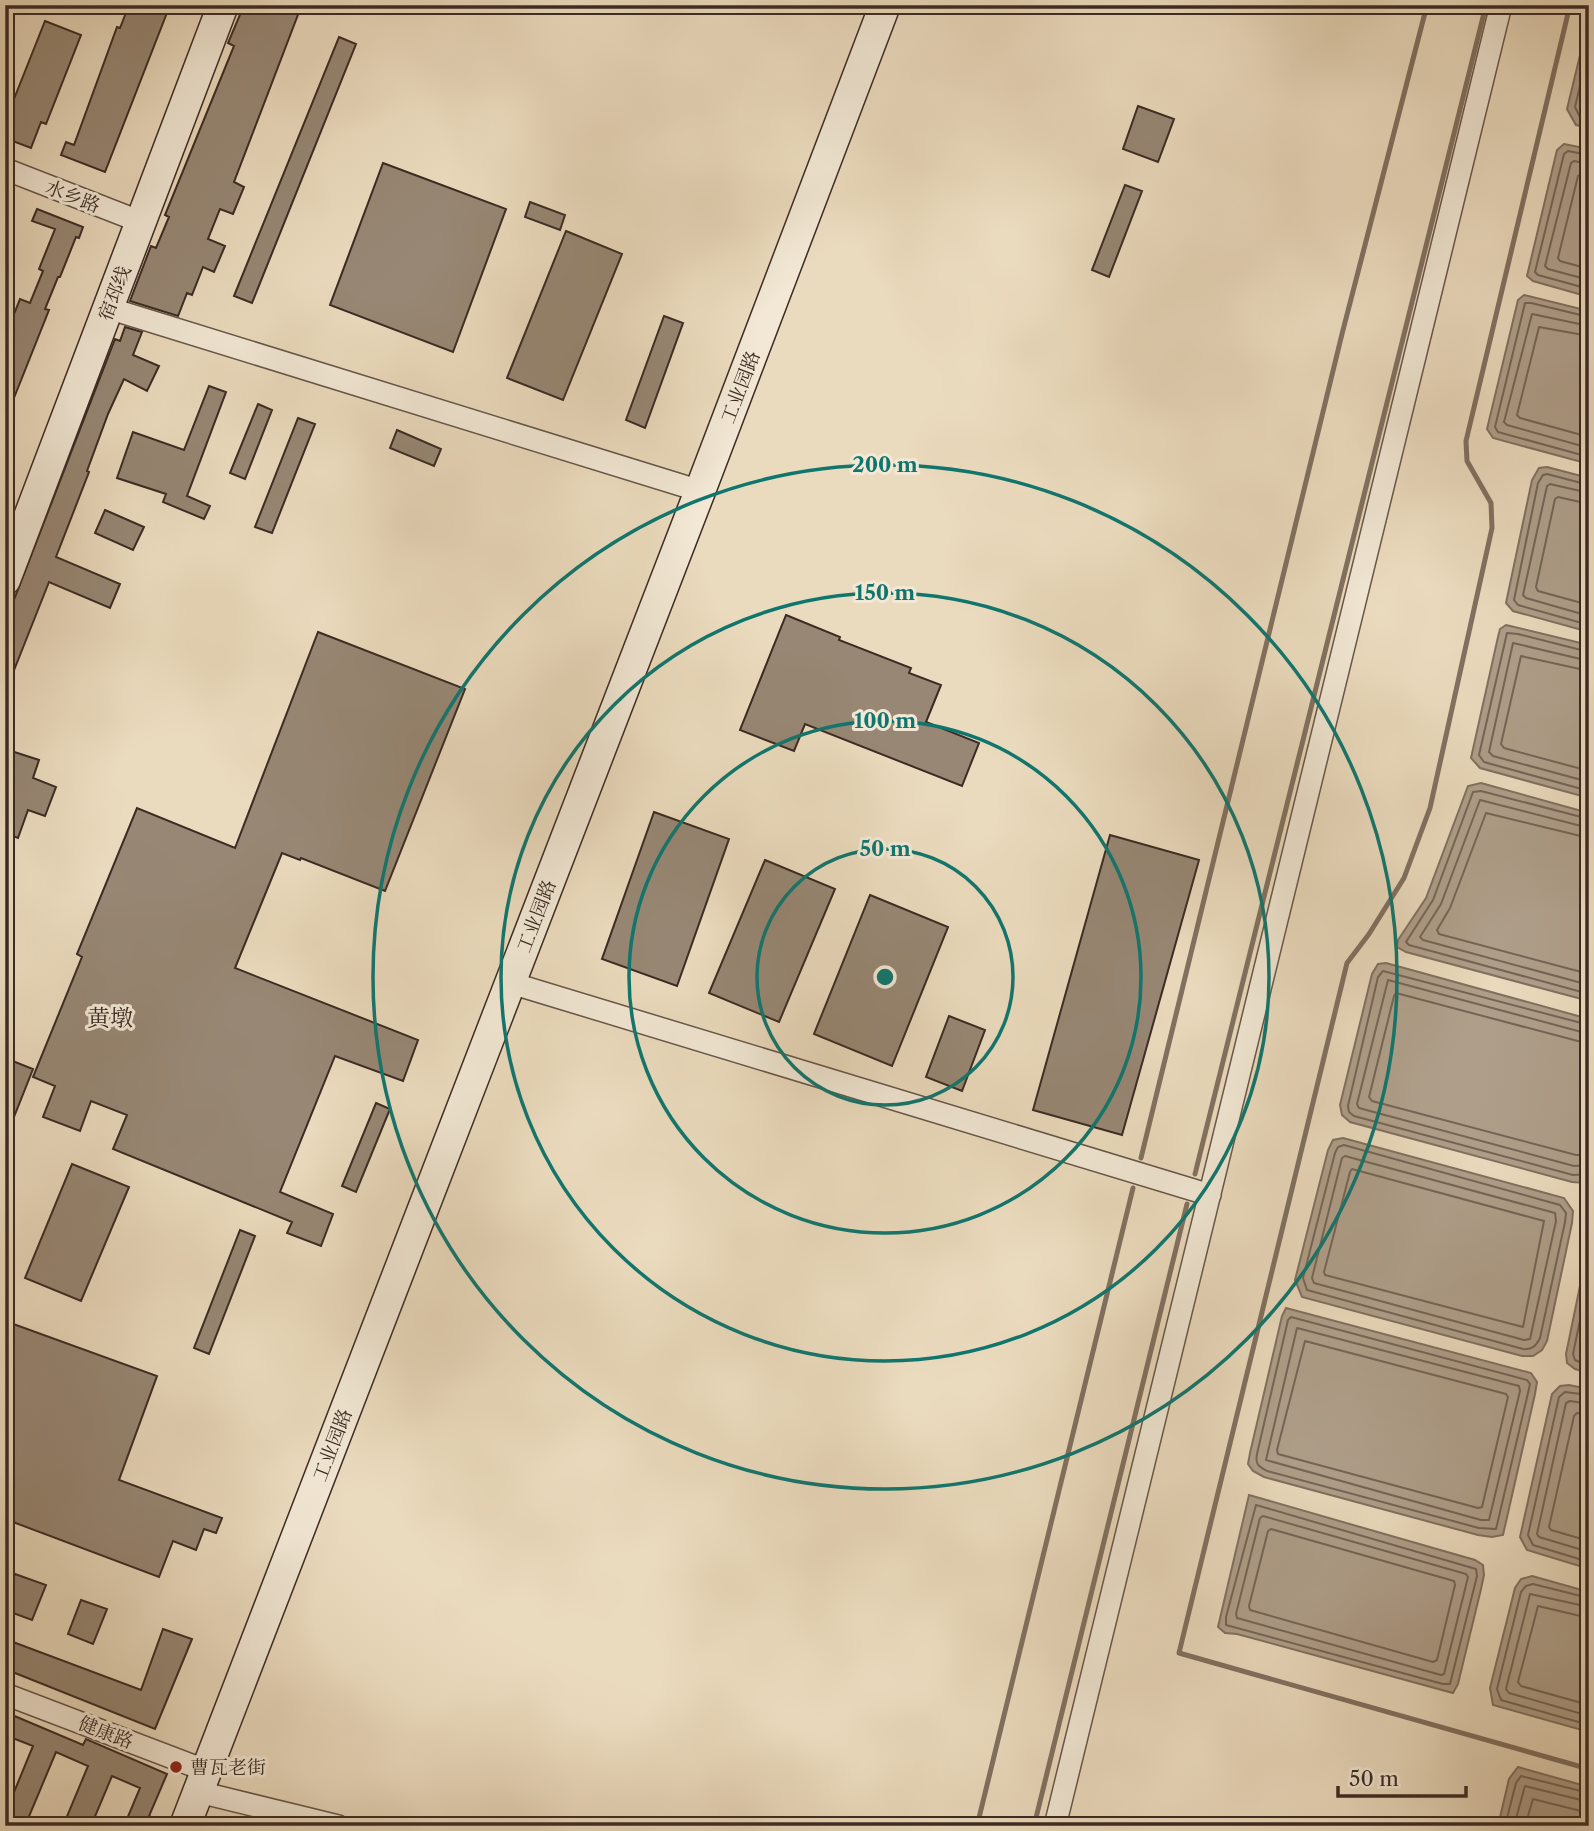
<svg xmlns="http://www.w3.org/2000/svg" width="1594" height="1831" font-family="'Libre Caslon Text','Noto Serif SC',serif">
<rect width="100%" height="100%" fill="#ebdbbe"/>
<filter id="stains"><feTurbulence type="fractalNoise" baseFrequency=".00286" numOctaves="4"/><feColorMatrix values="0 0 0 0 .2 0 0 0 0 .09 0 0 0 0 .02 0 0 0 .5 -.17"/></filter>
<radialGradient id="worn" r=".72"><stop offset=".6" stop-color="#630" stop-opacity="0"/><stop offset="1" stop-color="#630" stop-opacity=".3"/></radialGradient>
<path fill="#af9f8a" stroke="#817161" stroke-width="2" d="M 1589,18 L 1589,128 L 1576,125 L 1567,109 Z
M 1564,144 L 1589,149 L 1589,297 L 1533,281 L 1527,276 L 1557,150 Z
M 1524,295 L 1589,311 L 1589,464 L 1493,438 L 1487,429 L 1518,300 Z
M 1547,467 L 1589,478 L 1589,632 L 1513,611 L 1506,603 L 1532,480 L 1539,468 Z
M 1506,625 L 1589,645 L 1589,798 L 1480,768 L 1471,758 L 1498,637 L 1500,629 Z
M 1481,783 L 1589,813 L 1589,1001 L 1406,952 L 1397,947 L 1398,940 L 1426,898 L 1468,786 Z
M 1386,963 L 1589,1019 L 1589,1173 L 1585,1183 L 1572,1182 L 1350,1122 L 1342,1115 L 1340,1105 L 1372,974 L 1378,964 Z
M 1343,1138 L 1564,1198 L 1573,1211 L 1572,1223 L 1547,1341 L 1542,1350 L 1533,1356 L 1522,1356 L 1302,1297 L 1295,1280 L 1328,1150 L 1333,1140 Z
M 1589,1242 L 1589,1373 L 1575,1369 L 1567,1363 L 1566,1354 Z
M 1286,1308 L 1531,1373 L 1537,1382 L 1535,1394 L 1503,1535 L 1492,1537 L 1478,1535 L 1264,1477 L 1253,1471 L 1248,1464 L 1250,1453 L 1282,1316 Z
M 1569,1385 L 1589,1389 L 1589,1569 L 1527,1550 L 1520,1537 L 1552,1394 L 1560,1386 Z
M 1249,1495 L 1475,1560 L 1483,1565 L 1484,1575 L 1481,1589 L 1458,1684 L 1453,1693 L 1237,1634 L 1225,1633 L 1218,1627 Z
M 1532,1576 L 1589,1592 L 1589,1732 L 1493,1705 L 1490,1688 L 1515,1588 L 1521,1579 Z
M 1518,1767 L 1589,1787 L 1589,1826 L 1498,1826 L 1509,1779 Z"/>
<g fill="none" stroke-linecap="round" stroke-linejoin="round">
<path stroke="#756557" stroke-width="2" d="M 1589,48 L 1575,107 L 1581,119 L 1589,121
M 1589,155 L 1568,151 L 1564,154 L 1535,272 L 1538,275 L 1589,289
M 1589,164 L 1574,161 L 1571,163 L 1545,266 L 1548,269 L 1589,280
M 1589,174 L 1581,174 L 1578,176 L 1558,258 L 1560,261 L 1589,269
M 1589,317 L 1531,303 L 1525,303 L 1495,427 L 1498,432 L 1589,457
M 1589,326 L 1532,314 L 1504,422 L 1507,425 L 1589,448
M 1589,336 L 1539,327 L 1517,415 L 1520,418 L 1589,437
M 1589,485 L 1547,474 L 1543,475 L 1538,483 L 1514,600 L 1518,605 L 1589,625
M 1589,493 L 1550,484 L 1547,486 L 1523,595 L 1526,598 L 1589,616
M 1589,504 L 1558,497 L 1555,499 L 1536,587 L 1538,591 L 1589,605
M 1589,652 L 1518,634 L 1507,633 L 1479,755 L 1484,762 L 1491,764 L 1589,791
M 1589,661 L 1513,643 L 1489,752 L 1493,756 L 1589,782
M 1589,671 L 1521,656 L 1501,744 L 1504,748 L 1589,771
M 1589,819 L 1481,791 L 1473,792 L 1433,900 L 1406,942 L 1409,945 L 1589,994
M 1589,828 L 1480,800 L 1441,904 L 1420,937 L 1423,940 L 1589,985
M 1589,838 L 1486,813 L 1450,908 L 1437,930 L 1439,934 L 1589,974
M 1589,1025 L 1383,971 L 1378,977 L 1348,1106 L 1349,1112 L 1354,1116 L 1573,1175 L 1589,1174
M 1589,1034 L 1388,980 L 1357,1104 L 1359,1108 L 1574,1166 L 1589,1165
M 1589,1044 L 1396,993 L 1394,996 L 1369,1097 L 1372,1101 L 1576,1155 L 1589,1155
M 1344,1145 L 1560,1205 L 1566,1213 L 1565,1222 L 1540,1338 C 1536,1346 1532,1350 1523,1349 L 1307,1290 L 1303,1278 L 1335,1153 L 1338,1147 Z
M 1345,1156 L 1555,1213 L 1556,1221 L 1530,1339 L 1524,1340 L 1314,1283 L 1312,1278 L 1342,1158 Z
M 1352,1169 L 1544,1221 L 1523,1327 L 1325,1275 L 1324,1272 L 1350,1172 Z
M 1589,1277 L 1573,1354 L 1575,1360 L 1589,1366
M 1291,1317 L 1527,1380 L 1530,1384 L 1528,1393 L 1496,1529 L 1479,1528 L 1267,1471 C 1258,1466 1255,1464 1257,1454 L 1288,1320 Z
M 1297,1328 L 1519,1386 L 1520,1391 L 1489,1520 L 1481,1520 L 1266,1460 Z
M 1305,1341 L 1506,1394 L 1508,1397 L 1482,1507 L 1478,1508 L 1278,1454 L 1277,1450 Z
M 1589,1395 L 1565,1392 L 1559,1397 L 1528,1535 L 1533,1545 L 1589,1562
M 1589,1404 L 1570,1401 L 1566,1403 L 1537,1534 L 1539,1537 L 1589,1552
M 1589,1414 L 1577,1413 L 1574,1416 L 1549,1527 L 1551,1530 L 1589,1541
M 1256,1505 L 1476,1569 L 1477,1576 L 1450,1684 L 1443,1684 L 1226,1625 L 1226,1617 Z
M 1263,1516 L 1466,1574 L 1468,1577 L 1444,1674 L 1441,1675 L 1237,1618 L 1236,1614 L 1260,1518 Z
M 1271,1529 L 1454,1581 L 1455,1585 L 1437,1660 L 1433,1662 L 1250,1610 L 1249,1606 L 1268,1531 Z
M 1589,1598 L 1533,1584 L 1526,1586 L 1521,1592 L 1497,1689 L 1501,1700 L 1589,1725
M 1589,1607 L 1530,1594 L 1506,1689 L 1509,1693 L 1589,1716
M 1589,1618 L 1538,1606 L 1518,1682 L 1521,1686 L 1589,1705
M 1505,1826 L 1516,1783 L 1521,1776 L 1589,1793
M 1514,1826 L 1525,1786 L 1589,1802
M 1525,1826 L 1533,1799 L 1589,1813"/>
<path stroke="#817161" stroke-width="5" d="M 1570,5 L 1466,441 L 1467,461 L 1491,503 L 1492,528 L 1430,808 L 1404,878 L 1369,934 L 1347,963 L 1179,1653 L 1589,1769
M 1141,1158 L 1342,334 L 1427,5
M 1195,1174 L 1486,5
M 977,1826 L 1133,1188
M 1034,1826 L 1187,1204"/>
</g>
<path fill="#978774" stroke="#3b2b24" stroke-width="2" d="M 129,5 L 170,5 L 105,172 L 61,155 L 66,142 L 74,145 L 117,27 L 120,28 Z
M 244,5 L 282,5 L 299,12 L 234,182 L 244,187 L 233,214 L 220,209 L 208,239 L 225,246 L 214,272 L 203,267 L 192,295 L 187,293 L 178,316 L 130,301 L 151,246 L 156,248 L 169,217 L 165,215 L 234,46 L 228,43 Z
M 45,21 L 81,35 L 46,124 L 41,122 L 31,148 L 5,138 L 5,113 L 8,114 Z
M 339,37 L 356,44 L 252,303 L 234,296 Z
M 1138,106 L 1174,119 L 1158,162 L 1123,149 Z
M 383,163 L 506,209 L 453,352 L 330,305 Z
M 1125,185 L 1142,191 L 1109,277 L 1092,270 Z
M 530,202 L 565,215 L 560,230 L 525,217 Z
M 37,209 L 83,227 L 79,238 L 76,237 L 60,277 L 58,277 L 45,309 L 49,310 L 6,418 L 5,337 L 20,299 L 30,303 L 43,271 L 39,269 L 55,229 L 32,221 Z
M 566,231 L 622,254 L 563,400 L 507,378 Z
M 664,316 L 683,323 L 645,428 L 626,420 Z
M 125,327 L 142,332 L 133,355 L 159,366 L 147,391 L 124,379 L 108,414 L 87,471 L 89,472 L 56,557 L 120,584 L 110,608 L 49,582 L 5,693 L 5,623 L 115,339 L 120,341 Z
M 209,386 L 226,392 L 187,496 L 210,506 L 204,519 L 163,502 L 166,494 L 117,478 L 133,432 L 184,450 Z
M 258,404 L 272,410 L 245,479 L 230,473 Z
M 298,418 L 315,424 L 272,533 L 255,527 Z
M 397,430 L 441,449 L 434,466 L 390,448 Z
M 105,510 L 144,527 L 133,550 L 95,533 Z
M 786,615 L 840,637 L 839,640 L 911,668 L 909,673 L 941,685 L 926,722 L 979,743 L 962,786 L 805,724 L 794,751 L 740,730 Z
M 318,632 L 465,689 L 385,891 L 301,858 L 300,860 L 282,853 L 235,968 L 418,1040 L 403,1081 L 335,1056 L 280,1192 L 333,1214 L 321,1246 L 287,1233 L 292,1222 L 113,1149 L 127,1115 L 91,1101 L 80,1131 L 43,1117 L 55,1086 L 33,1077 L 82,957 L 77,954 L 137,808 L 235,848 Z
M 5,749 L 39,760 L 33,778 L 56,787 L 45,816 L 28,810 L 18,838 L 5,833 Z
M 654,812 L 729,839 L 677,986 L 602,959 Z
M 1110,835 L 1199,860 L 1122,1135 L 1033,1110 Z
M 765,860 L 835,889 L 779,1022 L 709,993 Z
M 870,895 L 948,927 L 892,1066 L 814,1034 Z
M 949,1016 L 985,1030 L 962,1091 L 926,1077 Z
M 5,1058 L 33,1069 L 6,1137 L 5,1137 Z
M 376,1103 L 390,1109 L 356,1192 L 342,1186 Z
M 72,1164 L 129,1187 L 81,1301 L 25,1278 Z
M 240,1230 L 255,1236 L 209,1354 L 194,1348 Z
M 5,1321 L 157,1376 L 119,1480 L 222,1518 L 216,1533 L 204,1529 L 196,1550 L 173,1541 L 159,1577 L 5,1519 Z
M 15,1574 L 46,1585 L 32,1620 L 5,1610 L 5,1601 Z
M 81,1600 L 107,1609 L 93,1644 L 68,1634 Z
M 163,1629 L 192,1639 L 155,1729 L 5,1669 L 5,1639 L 141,1690 Z
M 5,1712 L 83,1745 L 86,1739 L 167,1774 L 149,1816 L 168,1826 L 124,1826 L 140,1788 L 112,1776 L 91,1826 L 63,1826 L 88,1766 L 56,1752 L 25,1826 L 5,1826 L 5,1814 L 33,1746 L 5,1735 Z"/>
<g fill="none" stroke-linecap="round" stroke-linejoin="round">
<g stroke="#67574a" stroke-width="24">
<path id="street" d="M 5,169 L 141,222
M 108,308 L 700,491
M 511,983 L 1210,1195
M 5,1694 L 207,1771
M 199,1792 L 338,1826
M 1055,1826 L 1501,5"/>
</g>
<g stroke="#3b2b24" stroke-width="33">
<path id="secondary" d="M 5,580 L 223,5
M 185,1826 L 700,491 L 885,5"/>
</g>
<use href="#street" stroke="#f2e8d5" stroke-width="21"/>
<use href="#secondary" stroke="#f2e8d5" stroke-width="30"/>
</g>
<g fill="none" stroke="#0f766e" stroke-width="3.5">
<circle cx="885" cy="977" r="128"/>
<circle cx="885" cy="977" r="256"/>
<circle cx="885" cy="977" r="384"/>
<circle cx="885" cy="977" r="512"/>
</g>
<circle fill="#8f2418" stroke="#f2e8d5" stroke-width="2.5" cx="176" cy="1767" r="7"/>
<g text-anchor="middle" stroke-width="6" stroke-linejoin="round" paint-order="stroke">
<g font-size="19" fill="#3b2b24" stroke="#f2e8d5">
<text transform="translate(73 196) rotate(21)" y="7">水乡路</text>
<text transform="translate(114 293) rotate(-69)" y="7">宿邳线</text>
<text transform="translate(740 387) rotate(-69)" y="7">工业园路</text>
<text transform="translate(536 916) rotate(-69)" y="7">工业园路</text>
<text transform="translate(332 1445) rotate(-69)" y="7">工业园路</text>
<text transform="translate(106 1732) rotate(21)" y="7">健康路</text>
</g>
<g font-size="19" fill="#3b2b24" stroke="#f2e8d5" text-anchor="start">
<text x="190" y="1774">曹瓦老街</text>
</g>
<g font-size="23" fill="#3b2b24" stroke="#f2e8d5">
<text x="110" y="1026">黄墩</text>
</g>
</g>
<circle cx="885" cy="977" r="10" fill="#0f766e" stroke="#f2e8d5" stroke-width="3.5"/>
<g font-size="21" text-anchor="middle" font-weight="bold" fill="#0f766e" stroke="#f2e8d5" stroke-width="6" stroke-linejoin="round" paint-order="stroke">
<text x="885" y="472">200 m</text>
<text x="885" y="600">150 m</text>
<text x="885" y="728">100 m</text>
<text x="885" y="856">50 m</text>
</g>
<rect width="1594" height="1831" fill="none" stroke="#ebdbbe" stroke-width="28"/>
<rect x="7" y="7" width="1580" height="1817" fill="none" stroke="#3b2b24" stroke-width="3.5"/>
<rect x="14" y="14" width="1566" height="1803" fill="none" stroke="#3b2b24" stroke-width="2"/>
<path d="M1338 1786v10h128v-10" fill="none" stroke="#3b2b24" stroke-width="3.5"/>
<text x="1349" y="1786" font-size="21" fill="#3b2b24" stroke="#f2e8d5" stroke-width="5" paint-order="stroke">50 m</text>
<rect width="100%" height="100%" filter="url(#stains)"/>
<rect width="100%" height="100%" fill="url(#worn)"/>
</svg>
